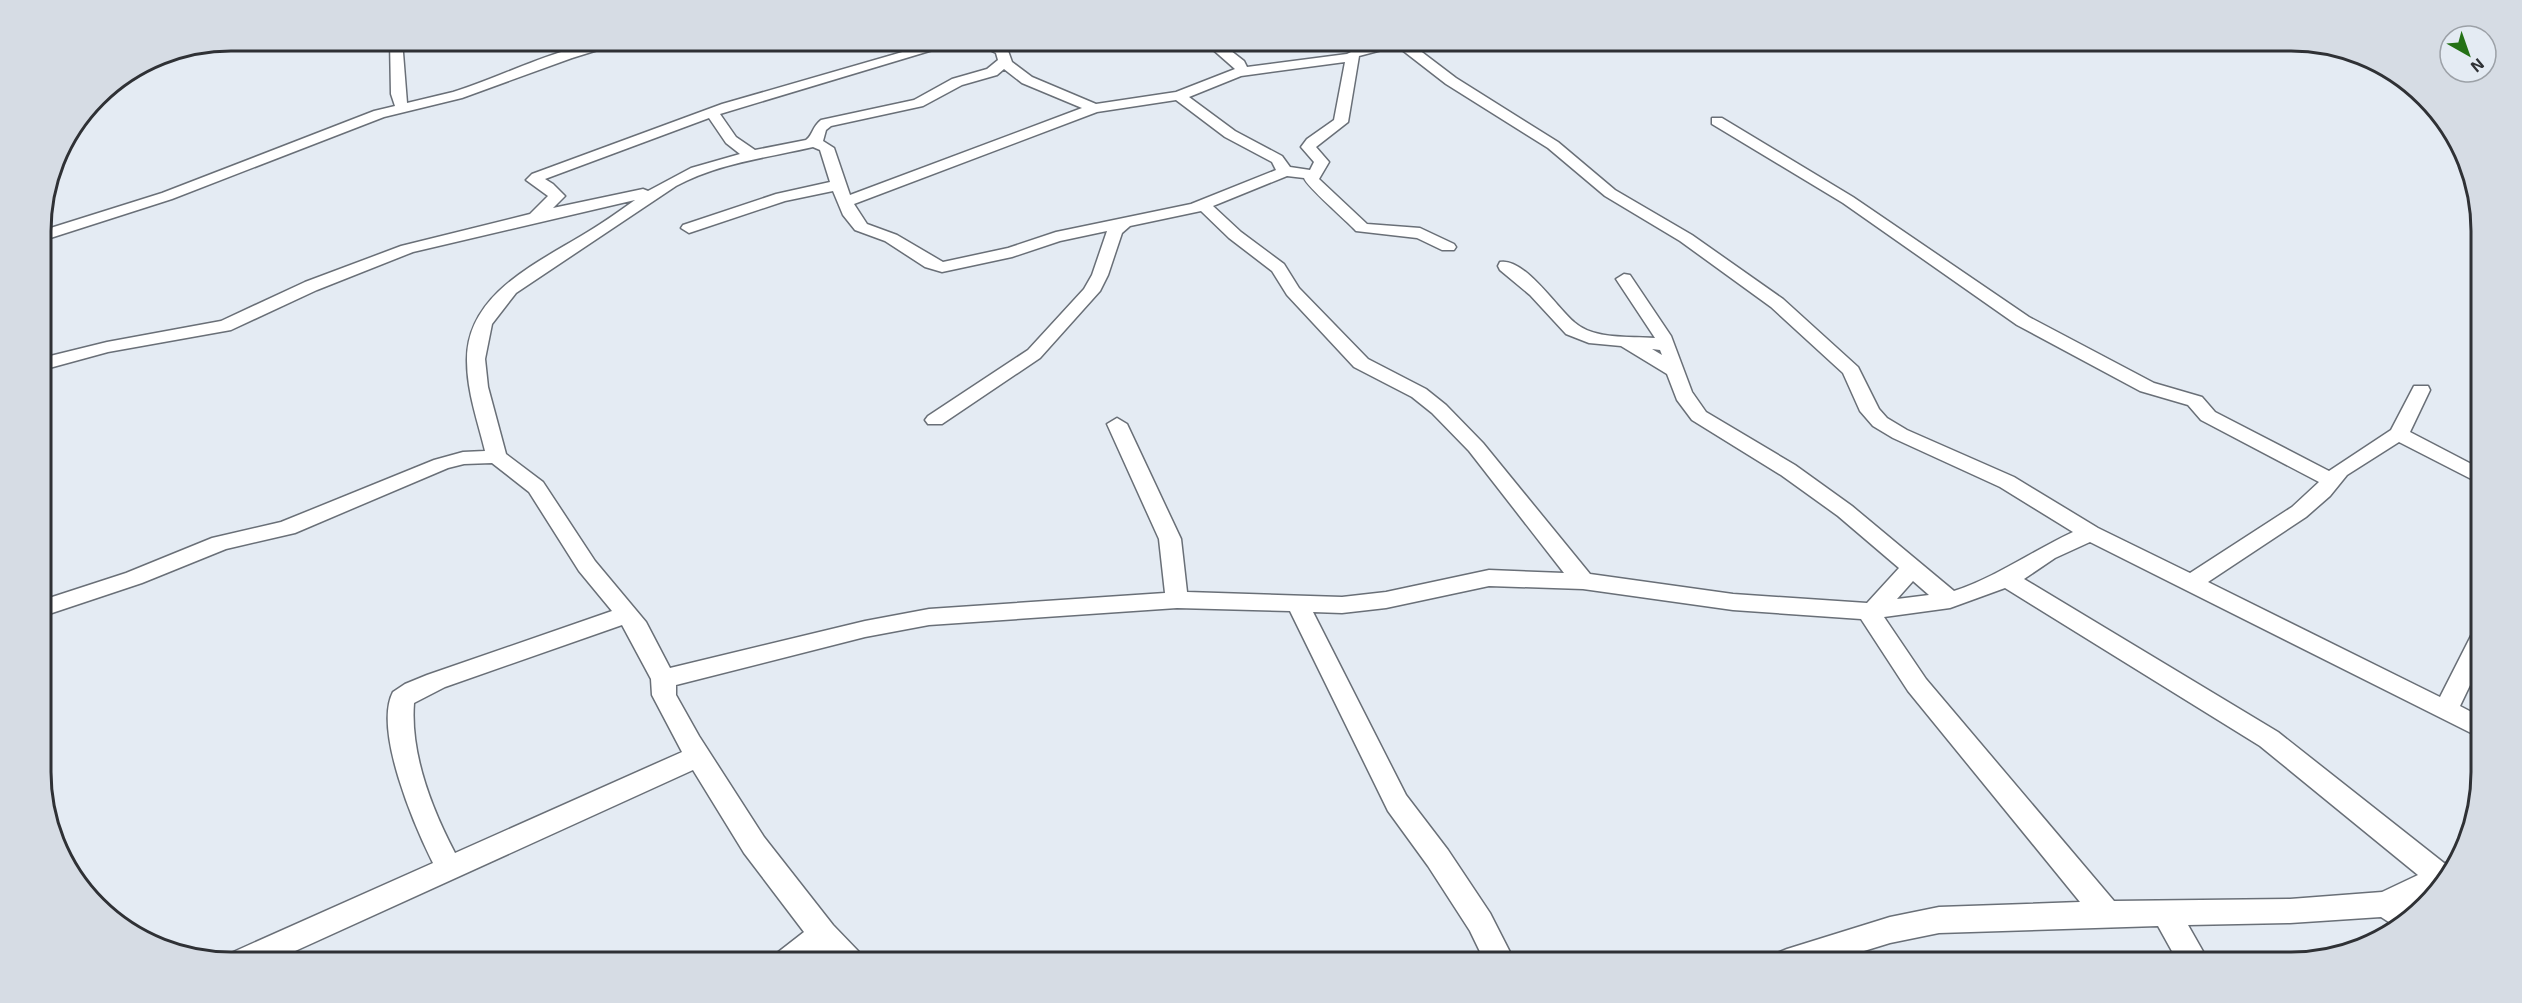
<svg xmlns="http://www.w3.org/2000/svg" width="2522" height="1003" font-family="'Exo 2',sans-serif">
<rect width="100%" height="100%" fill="#e4ebf3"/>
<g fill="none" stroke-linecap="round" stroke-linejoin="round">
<g stroke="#696f77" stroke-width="3">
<path id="minor" d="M 390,40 L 402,40 L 407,103 C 422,99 438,96 453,92 C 511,74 568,40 630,40 L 572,58 L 462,98 L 384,117 L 172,199 L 41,241 L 41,231 L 162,193 L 374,111 L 395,106 L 391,94 Z
M 944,40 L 966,40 L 720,114 L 736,137 L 755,150 L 806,140 C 813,135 812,127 821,120 L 914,100 L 952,79 L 987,69 L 998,60 L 996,53 L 970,40 L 988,40 L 1007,48 L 1012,62 L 1032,77 L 1096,104 L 1176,92 L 1235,69 L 1202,40 L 1217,40 L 1244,61 L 1247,67 L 1347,54 L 1367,44 L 1406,40 L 1456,78 L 1558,142 L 1615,190 L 1692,235 L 1783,299 L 1858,367 L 1879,409 L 1887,418 L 1907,430 L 2014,477 L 2098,528 L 2190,573 L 2292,507 L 2319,482 L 2201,420 L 2188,405 L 2140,391 L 2017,325 L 1843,203 L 1712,124 L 1712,118 L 1722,118 L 1853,197 L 2029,317 L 2154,383 L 2202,397 L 2215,412 L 2329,471 L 2391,430 L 2414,386 L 2428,386 L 2430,390 L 2410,432 L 2481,469 L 2481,484 L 2399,442 L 2347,475 L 2330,496 L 2306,517 L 2208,582 L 2440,697 L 2473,632 L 2481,630 L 2481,662 L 2460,706 L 2481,717 L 2481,738 L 2090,542 L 2055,558 L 2024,579 L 2278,732 L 2444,863 L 2455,863 L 2438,892 L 2411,905 L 2419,911 L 2398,928 L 2381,917 L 2290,923 L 2188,925 L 2209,962 L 2178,962 L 2158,926 L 1939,933 L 1890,943 L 1828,962 L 1772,962 L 1777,953 L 1787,949 L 1890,917 L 1939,907 L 2080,902 L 1908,691 L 1861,619 L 1733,610 L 1583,589 L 1489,586 L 1386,608 L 1342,613 L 1313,612 L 1406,795 L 1448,850 L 1490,913 L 1515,962 L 1485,962 L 1470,931 L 1428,866 L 1388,811 L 1290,611 L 1177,608 L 929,625 L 865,637 L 676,685 L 676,695 L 699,736 L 764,837 L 833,925 L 860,953 L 865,962 L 831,962 L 822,952 L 809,962 L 772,962 L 777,953 L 804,932 L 744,853 L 693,770 L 271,962 L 226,962 L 231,953 L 433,863 C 415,827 373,730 393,692 L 405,684 L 427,675 L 612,611 L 579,571 L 529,492 L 492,463 L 464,464 L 448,468 L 295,533 L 226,549 L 142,583 L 43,616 L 43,600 L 126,573 L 212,538 L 281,522 L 434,460 L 463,452 L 485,451 C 478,422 467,392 467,361 C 466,296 533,265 581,236 C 600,225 617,213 635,200 L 413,252 L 317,290 L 231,330 L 108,352 L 42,370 L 42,358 L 107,342 L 221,321 L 305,282 L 401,246 L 530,214 L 548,196 L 526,180 L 532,174 L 722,104 ZM 1397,46 L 1446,84 L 1548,148 L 1605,196 L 1680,241 L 1771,307 L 1843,373 L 1860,411 L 1873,426 L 1893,438 L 2000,487 L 2073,532 C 2032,551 1997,577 1954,591 L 1852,506 L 1795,465 L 1706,412 L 1692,392 L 1671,336 L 1630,275 L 1624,274 L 1616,279 L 1655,338 C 1629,336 1594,340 1574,322 C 1557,308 1524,257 1500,262 L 1498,266 L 1500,270 L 1530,295 L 1566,334 L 1589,343 L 1621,346 L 1667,374 L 1677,400 L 1692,420 L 1781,475 L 1838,516 L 1899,568 L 1867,603 L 1733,594 L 1590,574 L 1483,443 L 1446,405 L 1426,389 L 1368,359 L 1299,288 L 1284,264 L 1241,232 L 1213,206 L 1287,176 L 1304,178 C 1306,186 1347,221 1356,231 L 1417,238 L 1442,250 L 1454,250 L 1456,247 L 1454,244 L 1420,228 L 1367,224 L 1319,179 L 1329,162 L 1316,147 L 1348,122 L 1359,56 ZM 1345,62 L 1334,120 L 1307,139 L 1301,147 L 1314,162 L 1310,170 L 1290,167 L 1282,156 L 1235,131 L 1189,97 L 1241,76 ZM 1004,69 L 1022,83 L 1082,108 L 850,195 L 834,148 L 823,141 L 826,130 L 831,126 L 923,106 L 962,85 L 997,75 ZM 1176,100 L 1225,137 L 1272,162 L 1276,170 L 1191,204 L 1056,232 L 1008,248 L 943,262 L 897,235 L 867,224 L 854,204 L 1097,112 ZM 709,118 L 726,143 L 740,154 L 691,168 L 648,191 L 643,189 L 553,208 L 565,196 L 553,184 L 545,179 ZM 813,147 L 820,150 L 830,182 L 776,194 L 683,225 L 681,228 L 689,233 L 785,201 L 833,191 L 843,215 L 855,230 L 885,241 L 925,267 L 942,272 L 1012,257 L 1060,241 L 1107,231 L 1092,275 L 1084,289 L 1028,350 L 928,416 L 925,420 L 928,424 L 942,424 L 1040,358 L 1100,291 L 1108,275 L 1122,233 L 1130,226 L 1201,211 L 1229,238 L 1272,271 L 1287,295 L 1354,367 L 1412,397 L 1432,413 L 1469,451 L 1564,573 L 1489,570 L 1386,592 L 1342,597 L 1187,592 L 1181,539 L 1127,424 L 1117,418 L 1107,424 L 1159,539 L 1165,593 L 929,609 L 865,621 L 670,668 L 646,622 L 595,561 L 543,482 L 506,454 L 488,387 L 485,359 L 492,324 L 516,293 L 676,186 C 719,163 766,158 813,147 ZM 1652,349 L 1660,350 L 1662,355 ZM 1913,581 L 1929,595 L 1897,599 ZM 2005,588 L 2260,746 L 2418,875 L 2382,892 L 2290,899 L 2114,901 L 1926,679 L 1884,617 L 1950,608 ZM 622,625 L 651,679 L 652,695 L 682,752 L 455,853 C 432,809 410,754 414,703 L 445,687 Z"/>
</g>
<use href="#minor" fill="#fff" fill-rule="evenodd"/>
</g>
<path d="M0 0H2522V1003H0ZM231 51H2291A180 180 0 0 1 2471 231V772A180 180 0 0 1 2291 952H231A180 180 0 0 1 51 772V231A180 180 0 0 1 231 51Z" fill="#d6dce4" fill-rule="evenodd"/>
<path fill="none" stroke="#2f3135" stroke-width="3" d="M231 51H2291A180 180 0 0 1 2471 231V772A180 180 0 0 1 2291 952H231A180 180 0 0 1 51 772V231A180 180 0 0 1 231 51Z"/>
<g transform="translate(2468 54) rotate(140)"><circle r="28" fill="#e4ebf3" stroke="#9ca1a7" stroke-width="1.5"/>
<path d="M0-4.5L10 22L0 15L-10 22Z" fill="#247116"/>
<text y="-9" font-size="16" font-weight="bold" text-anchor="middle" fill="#2f3135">N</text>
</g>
</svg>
